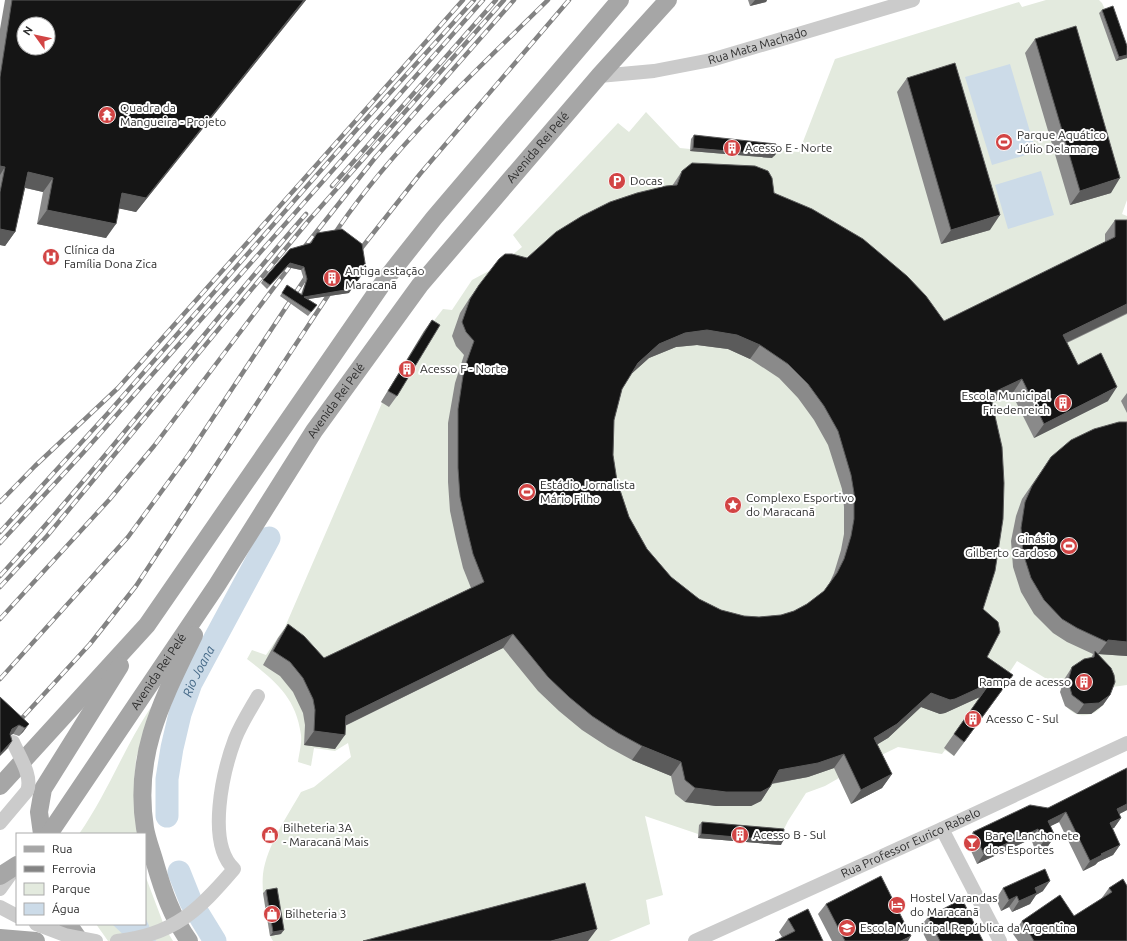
<svg xmlns="http://www.w3.org/2000/svg" width="1127" height="941" font-family="Ubuntu,sans-serif">
<rect width="100%" height="100%" fill="#fff"/>
<path fill="#e3eade" d="M 1046,0 L 1099,0 L 1102,3 L 1127,56 L 1127,200 L 1122,214 L 1127,216 L 1127,685 L 1112,687 C 1108,695 1104,706 1097,711 C 1077,724 1058,705 1061,685 L 1055,684 L 1017,661 L 954,756 L 945,750 L 942,754 L 898,747 L 869,761 L 882,788 L 851,804 L 839,778 L 825,786 L 806,793 L 788,821 L 781,835 L 781,845 L 698,838 L 698,834 L 645,816 L 663,895 L 646,900 L 650,924 L 609,941 L 273,941 L 270,936 C 267,916 261,894 263,874 C 267,845 287,817 301,792 L 314,787 L 351,757 L 348,743 L 335,751 L 314,748 L 311,766 L 298,762 C 299,754 302,743 301,735 C 296,697 275,681 247,659 L 252,650 L 266,655 L 285,627 L 382,403 L 381,402 L 424,331 L 426,331 L 443,309 L 452,310 L 472,280 L 500,265 L 522,247 L 513,235 L 618,123 L 629,132 L 646,112 L 680,148 L 690,149 L 691,139 L 773,147 L 773,150 L 799,152 L 835,59 L 1019,2 L 1022,7 Z
M 151,707 L 136,759 L 134,784 L 138,834 L 79,834 C 107,794 124,748 151,707 Z
M 145,875 L 165,928 L 173,941 L 108,941 L 96,924 L 145,924 Z"/>
<path fill="#ccdbe8" d="M 1010,64 L 1036,152 L 992,165 L 965,77 Z
M 1041,171 L 1054,215 L 1008,229 L 995,185 Z
M 145,917 L 156,941 L 130,941 L 112,924 L 145,924 Z"/>
<g fill="none" stroke-linecap="round" stroke-linejoin="round">
<g stroke="#ccdbe8" stroke-width="23">
<path id="s1" d="M 167,816 L 167,779 L 172,748 L 180,714 L 191,683 L 269,538"/>
<path d="M 179,872 L 191,902 L 215,941"/>
</g>
<g stroke="#cbcbcb" stroke-width="14">
<path id="s2" d="M 599,76 L 654,71 L 711,60 L 913,0"/>
<path d="M 942,829 L 1000,941"/>
<path d="M 0,889 L 15,868"/>
<path d="M 0,907 L 17,916"/>
<path id="s3" d="M 695,941 L 942,829 L 1127,743"/>
</g>
<g stroke="#a6a6a6" stroke-width="18">
<path d="M 0,786 L 147,625 L 385,280 L 434,218 L 620,0"/>
<path d="M 42,834 L 39,812 L 43,789 L 120,666"/>
<path id="s4" d="M 49,834 L 217,585 L 314,431 L 420,285 L 599,76 L 668,0"/>
<path d="M 0,876 L 17,865"/>
<path d="M 68,924 L 80,941"/>
<path d="M 0,938 L 36,941"/>
<path d="M 189,941 C 172,917 163,891 155,863 C 152,852 147,840 145,828 C 133,754 163,699 194,635"/>
</g>
<g stroke="#838383" stroke-width="4.5">
<path id="rail" d="M 332,186 L 496,0
M 331,239 C 390,149 472,75 548,0
M 356,255 L 420,174 L 569,0
M 0,502 L 35,466 L 118,388 L 463,0
M 0,532 L 109,412 L 358,128 L 474,0
M 0,543 L 83,453 L 483,0
M 0,576 C 107,459 202,333 306,214
M 0,587 L 47,536 L 310,219 L 504,0
M 0,619 L 109,500 L 154,446 L 306,245 L 375,158 L 514,0
M 0,679 L 128,537 L 189,454 L 310,271
M 0,742 L 90,644 L 136,586 L 333,288"/>
</g>
<use href="#rail" stroke="#fff" stroke-width="3" stroke-dasharray="9" stroke-linecap="butt"/>
<path stroke="#cbcbcb" stroke-width="14" d="M 0,823 L 27,791 C 33,776 19,756 13,742
M 36,924 L 65,935 L 96,941
M 117,941 C 174,935 199,910 234,869 C 206,843 223,771 235,739 C 241,724 250,710 258,696"/>
</g>
<path fill="#8a8a8a" fill-rule="evenodd" d="M 5,0 L 306,0 L 136,212 L 119,208 L 106,238 L 37,224 L 43,192 L 25,188 L 15,232 L 5,246 L 0,245 L 0,29 Z
M 748,0 L 767,0 L 766,2 L 750,6 Z
M 1102,10 L 1127,46 L 1127,58 L 1116,61 L 1099,13 Z
M 1035,39 L 1111,193 L 1070,205 L 1025,53 Z
M 907,78 L 990,230 L 941,244 L 897,92 Z
M 694,135 L 772,158 L 690,151 L 691,139 Z
M 682,171 L 774,193 L 944,321 L 1105,242 L 1105,234 L 1115,220 L 1127,220 L 1127,314 L 1067,343 L 1078,365 L 1108,401 L 1034,438 L 1012,394 L 992,402 L 983,609 L 987,657 L 1013,675 L 954,756 L 944,748 L 980,697 L 945,713 L 940,714 L 921,707 L 888,738 L 877,744 L 892,774 L 882,788 L 851,804 L 834,768 L 808,777 L 772,784 L 761,801 L 751,806 L 716,806 L 685,802 L 675,794 L 671,776 L 632,760 L 608,747 L 582,730 L 559,711 L 538,691 L 503,648 L 345,726 L 335,749 L 304,745 L 305,725 L 303,713 L 293,692 L 280,676 L 263,665 L 278,638 L 288,624 L 324,658 L 471,588 L 463,568 L 456,539 L 450,511 L 448,482 L 448,423 L 455,383 L 464,355 L 456,346 L 452,336 L 460,313 L 469,299 L 479,285 L 527,258 L 672,186 ZM 697,345 L 728,349 L 750,359 L 779,378 L 798,398 L 814,420 L 828,445 L 842,489 L 844,507 L 844,534 L 841,550 L 834,573 L 829,584 L 824,591 L 807,604 L 794,611 L 781,615 L 759,617 L 744,616 L 721,610 L 699,599 L 671,577 L 647,549 L 629,517 L 617,481 L 613,455 L 614,420 L 622,389 L 631,374 L 649,358 L 676,347 Z
M 317,233 L 349,293 L 308,299 L 317,305 L 308,316 L 280,296 L 287,285 L 301,294 L 305,283 L 301,270 L 287,267 L 267,289 L 261,283 L 263,280 L 311,243 Z
M 432,320 L 397,396 L 389,407 L 381,402 L 424,331 Z
M 1127,393 L 1127,413 L 1121,401 Z
M 1127,422 L 1127,656 L 1098,654 L 1110,695 L 1103,705 L 1091,714 L 1077,714 L 1065,706 L 1060,692 L 1065,678 L 1072,667 L 1091,658 L 1093,654 L 1067,642 L 1053,633 L 1034,614 L 1021,592 L 1013,567 L 1011,541 L 1016,516 L 1022,499 L 1051,457 Z
M 0,697 L 29,724 L 23,732 L 19,736 L 13,734 L 11,735 L 12,741 L 7,749 Z
M 1127,768 L 1127,810 L 1119,814 L 1121,818 L 1114,828 L 1112,828 L 1120,845 L 1113,855 L 1098,862 L 1095,865 L 1083,871 L 1059,822 L 1050,826 L 1055,836 L 1048,846 L 1036,852 L 1031,839 L 977,864 L 967,842 L 973,832 L 1048,808 Z
M 702,822 L 781,845 L 698,838 L 699,825 Z
M 1123,879 L 1127,941 L 1018,941 L 1013,934 L 1022,921 L 1074,916 L 1101,899 L 1109,888 Z
M 1003,888 L 1043,891 L 1036,895 L 1030,904 L 1012,912 L 1009,907 L 1001,911 L 996,899 Z
M 266,890 L 281,934 L 270,936 L 263,893 Z
M 826,904 L 908,941 L 832,941 L 818,914 Z
M 928,917 L 983,941 L 927,941 L 920,927 Z
M 788,919 L 823,941 L 782,937 L 779,932 Z"/>
<path fill="#5b5b5b" d="M 304,0 L 306,0 L 136,212 L 112,207 L 122,193 Z
M 755,0 L 767,0 L 766,2 L 750,6 Z
M 1127,55 L 1127,58 L 1116,61 L 1119,57 Z
M 693,148 L 775,155 L 772,158 L 690,151 Z
M 0,166 L 5,167 L 0,175 Z
M 28,172 L 53,178 L 43,192 L 18,186 Z
M 1120,178 L 1111,193 L 1070,205 L 1080,191 Z
M 47,210 L 116,224 L 106,238 L 37,224 Z
M 1000,215 L 990,230 L 941,244 L 951,230 Z
M 0,229 L 15,232 L 5,246 L 0,245 Z
M 290,263 L 304,267 L 301,270 L 287,267 L 267,289 Z
M 366,269 L 349,293 L 302,300 L 304,297 Z
M 1127,304 L 1127,313 L 1053,349 L 1063,335 Z
M 707,330 L 737,335 L 760,345 L 750,359 L 728,349 L 697,345 L 676,347 L 649,358 L 628,377 L 638,363 L 659,344 L 685,333 Z
M 1022,379 L 1012,394 L 980,408 L 990,394 Z
M 1117,387 L 1108,401 L 1034,438 L 1044,424 Z
M 513,634 L 503,648 L 336,730 L 346,716 Z
M 1108,640 L 1127,642 L 1127,656 L 1098,654 L 1107,642 Z
M 1013,675 L 1003,689 L 954,756 L 964,742 Z
M 990,683 L 980,697 L 945,713 L 940,714 L 921,707 L 888,738 L 865,752 L 874,738 L 931,693 Z
M 1110,695 L 1103,705 L 1091,714 L 1077,714 L 1084,704 Z
M 29,724 L 23,732 L 19,736 L 25,728 Z
M 19,725 L 13,734 L 6,737 L 12,729 Z
M 314,731 L 345,735 L 335,749 L 304,745 Z
M 12,741 L 7,749 L 0,756 L 0,754 Z
M 642,746 L 681,762 L 671,776 L 632,760 Z
M 844,754 L 834,768 L 808,777 L 769,784 L 779,770 Z
M 892,774 L 882,788 L 851,804 L 861,790 Z
M 770,787 L 761,801 L 751,806 L 716,806 L 685,802 L 695,788 Z
M 1127,804 L 1127,810 L 1110,819 L 1117,809 Z
M 1066,812 L 1059,822 L 1041,831 L 1048,821 Z
M 1121,818 L 1114,828 L 1103,833 L 1110,823 Z
M 1038,829 L 1031,839 L 977,864 L 984,854 Z
M 701,834 L 783,841 L 781,845 L 698,838 Z
M 1055,836 L 1048,846 L 1036,852 L 1043,842 Z
M 1120,845 L 1113,855 L 1098,862 L 1095,865 L 1083,871 L 1090,861 L 1101,854 Z
M 1050,881 L 1043,891 L 1036,895 L 1030,904 L 1012,912 L 1019,901 L 1035,888 Z
M 1017,896 L 1009,907 L 1001,911 L 1009,900 Z
M 597,929 L 588,941 L 551,941 Z
M 284,930 L 281,934 L 270,936 L 273,932 Z
M 911,936 L 908,941 L 901,941 Z"/>
<path fill="#151515" stroke="#5b5b5b" fill-rule="evenodd" d="M 12,0 L 304,0 L 146,198 L 122,193 L 116,224 L 47,210 L 53,178 L 28,172 L 15,232 L 0,229 L 0,192 L 5,167 L 0,166 L 0,77 ZM 24,24 L 48,24 L 48,48 L 24,48 Z
M 1113,6 L 1127,46 L 1127,55 L 1119,57 L 1102,10 Z
M 1076,26 L 1120,178 L 1080,191 L 1035,39 Z
M 955,63 L 1000,215 L 951,230 L 907,78 Z
M 694,135 L 776,144 L 775,155 L 693,148 Z
M 692,163 L 755,166 L 768,171 L 772,178 L 774,193 L 812,209 L 863,239 L 907,276 L 926,296 L 944,321 L 1115,237 L 1115,220 L 1127,220 L 1127,304 L 1063,335 L 1078,365 L 1101,353 L 1117,387 L 1044,424 L 1022,379 L 990,394 L 1002,447 L 1004,483 L 1003,519 L 995,571 L 983,609 L 998,622 L 1000,632 L 987,657 L 1013,675 L 964,742 L 954,734 L 990,683 L 955,699 L 950,700 L 931,693 L 897,724 L 874,738 L 892,774 L 861,790 L 844,754 L 818,763 L 779,770 L 770,787 L 761,792 L 726,792 L 695,788 L 685,780 L 681,762 L 642,746 L 618,733 L 592,716 L 569,697 L 548,677 L 513,634 L 346,716 L 345,735 L 314,731 L 315,710 L 313,699 L 303,678 L 290,662 L 273,651 L 288,624 L 304,636 L 324,658 L 484,582 L 473,554 L 466,525 L 460,497 L 458,468 L 458,409 L 464,369 L 474,341 L 466,332 L 462,322 L 470,299 L 479,285 L 499,259 L 505,254 L 512,254 L 527,258 L 556,232 L 582,216 L 610,202 L 637,193 L 666,186 L 677,185 L 682,171 ZM 707,330 L 737,335 L 760,345 L 788,364 L 808,384 L 824,406 L 838,431 L 851,475 L 854,493 L 854,519 L 851,536 L 844,559 L 837,573 L 824,591 L 807,604 L 794,611 L 781,615 L 759,617 L 744,616 L 721,610 L 699,599 L 671,577 L 647,549 L 629,517 L 617,481 L 613,455 L 614,420 L 622,389 L 638,363 L 659,344 L 685,333 Z
M 342,229 L 362,244 L 366,269 L 351,289 L 304,297 L 317,305 L 311,312 L 282,293 L 287,285 L 302,295 L 307,279 L 304,267 L 290,263 L 270,285 L 263,280 L 290,249 L 311,243 L 317,233 Z
M 432,320 L 440,325 L 397,396 L 388,391 Z
M 1119,422 L 1127,422 L 1127,642 L 1108,640 L 1107,642 L 1077,628 L 1062,619 L 1044,600 L 1031,578 L 1023,553 L 1021,528 L 1025,502 L 1032,486 L 1051,457 L 1071,440 L 1094,429 Z
M 1095,651 L 1111,668 L 1114,675 L 1115,682 L 1110,695 L 1099,703 L 1084,704 L 1072,695 L 1068,681 L 1072,667 L 1084,659 L 1094,657 Z
M 0,697 L 29,724 L 25,728 L 19,725 L 12,729 L 10,734 L 12,741 L 0,754 Z
M 1127,768 L 1127,804 L 1117,809 L 1121,818 L 1110,823 L 1120,845 L 1101,854 L 1102,855 L 1090,861 L 1066,812 L 1048,821 L 1055,836 L 1043,842 L 1038,829 L 984,854 L 973,832 L 1030,805 L 1048,808 Z
M 702,822 L 784,829 L 783,841 L 701,834 Z
M 1045,869 L 1050,881 L 1035,888 L 1037,893 L 1019,901 L 1017,896 L 1009,900 L 1003,888 Z
M 881,876 L 911,936 L 901,941 L 845,941 L 826,904 Z
M 1123,879 L 1127,886 L 1127,941 L 1034,941 L 1022,921 L 1060,895 L 1074,916 L 1112,892 L 1109,888 Z
M 585,883 L 597,929 L 551,941 L 363,941 Z
M 277,888 L 284,930 L 273,932 L 266,890 Z
M 962,899 L 983,941 L 940,941 L 928,917 Z
M 808,909 L 823,941 L 775,941 L 795,931 L 788,919 Z"/>
<defs>
<g id="temple-disc" transform="scale(0.9)"><circle r="9.5" fill="#d24444" stroke="#fff"/><path d="M0-6L5-2H3V0L6.5 2.5H4V6H1.5V3h-3V6H-4V2.5H-6.5L-3 0V-2H-5Z" fill="#fff"/></g>
<g id="stadium-disc" transform="scale(0.9)"><circle r="9.5" fill="#d24444" stroke="#fff"/><path d="M0-5a6.5 5 0 1 0 0 10a6.5 5 0 1 0 0-10ZM-3.5-1.8h7v3.6h-7Z" fill="#fff"/></g>
<g id="building-disc" transform="scale(0.9)"><circle r="9.5" fill="#d24444" stroke="#fff"/><path d="M-4-6H4V6H1V3H-1V6H-4ZM-2.5-4.3h1.7v1.8h-1.7ZM.8-4.3h1.7v1.8H.8ZM-2.5-1h1.7V.8h-1.7ZM.8-1h1.7V.8H.8Z" fill="#fff"/></g>
<g id="parking-disc" transform="scale(0.9)"><circle r="9.5" fill="#d24444" stroke="#fff"/><path d="M-3.5-5.5H1a3.5 3.5 0 0 1 0 7H-1V5.5H-3.5ZM-1-3.4V-.6H.8a1.4 1.4 0 0 0 0-2.8Z" fill="#fff"/></g>
<g id="hospital-disc" transform="scale(0.9)"><circle r="9.5" fill="#d24444" stroke="#fff"/><path d="M-5-5h3v3.5h4V-5h3V5h-3V1.5h-4V5h-3Z" fill="#fff"/></g>
<g id="sight-disc" transform="scale(0.9)"><circle r="9.5" fill="#d24444" stroke="#fff"/><path d="M0-6L1.8-2.2L6-1.7L2.9 1.2L3.7 5.4L0 3.3L-3.7 5.4L-2.9 1.2L-6-1.7L-1.8-2.2Z" fill="#fff"/></g>
<g id="shop-disc" transform="scale(0.9)"><circle r="9.5" fill="#d24444" stroke="#fff"/><path d="M-5-2.5h2.3a2.7 3.5 0 0 1 5.4 0H5L5.5 6h-11ZM-1.5-2.5h3a1.5 2.3 0 0 0-3 0Z" fill="#fff"/></g>
<g id="bar-disc" transform="scale(0.9)"><circle r="9.5" fill="#d24444" stroke="#fff"/><path d="M-6-5H6L.8 .8V4.5H3.5V6h-7V4.5H-.8V.8Z" fill="#fff"/></g>
<g id="hotel-disc" transform="scale(0.9)"><circle r="9.5" fill="#d24444" stroke="#fff"/><path d="M-6-4.5h1.5V1H6V5H4.5V3h-9V5H-6ZM-4 0a1.8 1.8 0 1 1 3.6 0ZM.5 0V-2.5h3Q6-2.5 6 0Z" fill="#fff"/></g>
<g id="school-disc" transform="scale(0.9)"><circle r="9.5" fill="#d24444" stroke="#fff"/><path d="M0-5L7-2L0 1L-7-2ZM-4 1L0 2.5L4 1V4Q0 6-4 4Z" fill="#fff"/></g>
</defs>
<g fill-rule="evenodd">
<use href="#temple-disc" x="107" y="115"/>
<use href="#stadium-disc" x="1004" y="142"/>
<use href="#building-disc" x="732" y="148"/>
<use href="#parking-disc" x="617" y="181"/>
<use href="#hospital-disc" x="51" y="257"/>
<use href="#building-disc" x="332" y="278"/>
<use href="#building-disc" x="407" y="369"/>
<use href="#building-disc" x="1063" y="403"/>
<use href="#stadium-disc" x="527" y="492"/>
<use href="#sight-disc" x="733" y="505"/>
<use href="#stadium-disc" x="1069" y="546"/>
<use href="#building-disc" x="1084" y="682"/>
<use href="#building-disc" x="973" y="719"/>
<use href="#shop-disc" x="270" y="835"/>
<use href="#building-disc" x="740" y="835"/>
<use href="#bar-disc" x="972" y="843"/>
<use href="#hotel-disc" x="897" y="905"/>
<use href="#shop-disc" x="272" y="914"/>
<use href="#school-disc" x="847" y="928"/>
</g>
<g text-anchor="middle" stroke-width="4" stroke-linejoin="round" paint-order="stroke">
<g font-size="12" fill="#2e2e2e" stroke="#fff">
<text dy="4" stroke="none"><textPath href="#s2" startOffset="162">Rua Mata Machado</textPath></text>
<text dy="4" stroke="none"><textPath href="#s4" startOffset="844">Avenida Rei Pelé</textPath></text>
<text dy="4" stroke="none"><textPath href="#s4" startOffset="520">Avenida Rei Pelé</textPath></text>
<text dy="4" stroke="none"><textPath href="#s4" startOffset="196">Avenida Rei Pelé</textPath></text>
<text dy="4" stroke="none"><textPath href="#s3" startOffset="237">Rua Professor Eurico Rabelo</textPath></text>
</g>
<g font-size="12" fill="#2e2e2e" stroke="#fff" text-anchor="start">
<text x="120" y="112">Quadra da<tspan x="120" dy="14">Mangueira - Projeto</tspan></text>
<text x="1017" y="139">Parque Aquático<tspan x="1017" dy="14">Júlio Delamare</tspan></text>
<text x="745" y="152">Acesso E - Norte</text>
<text x="630" y="185">Docas</text>
<text x="64" y="254">Clínica da<tspan x="64" dy="14">Família Dona Zica</tspan></text>
<text x="345" y="275">Antiga estação<tspan x="345" dy="14">Maracanã</tspan></text>
<text x="420" y="373">Acesso F - Norte</text>
<text x="1050" y="400" text-anchor="end">Escola Municipal<tspan x="1050" dy="14">Friedenreich</tspan></text>
<text x="540" y="489">Estádio Jornalista<tspan x="540" dy="14">Mário Filho</tspan></text>
<text x="746" y="502">Complexo Esportivo<tspan x="746" dy="14">do Maracanã</tspan></text>
<text x="1056" y="543" text-anchor="end">Ginásio<tspan x="1056" dy="14">Gilberto Cardoso</tspan></text>
<text x="1071" y="686" text-anchor="end">Rampa de acesso</text>
<text x="986" y="723">Acesso C - Sul</text>
<text x="283" y="832">Bilheteria 3A<tspan x="283" dy="14">- Maracanã Mais</tspan></text>
<text x="753" y="839">Acesso B - Sul</text>
<text x="985" y="840">Bar e Lanchonete<tspan x="985" dy="14">dos Esportes</tspan></text>
<text x="910" y="902">Hostel Varandas<tspan x="910" dy="14">do Maracanã</tspan></text>
<text x="285" y="918">Bilheteria 3</text>
<text x="860" y="932">Escola Municipal República da Argentina</text>
</g>
<g font-size="13" font-style="italic" fill="#456987" stroke="#fff">
<text dy="5" stroke="none"><textPath href="#s1" startOffset="150">Rio Joana</textPath></text>
</g>
</g>
<rect x="16" y="833" width="130" height="92" fill="#ffffff" stroke="#ababab"/>
<rect x="24" y="846" width="20" height="6" fill="#a6a6a6" stroke="#ababab"/>
<text x="52" y="853" font-size="12" fill="#2e2e2e">Rua</text>
<rect x="24" y="866" width="20" height="6" fill="#838383" stroke="#ababab"/>
<text x="52" y="873" font-size="12" fill="#2e2e2e">Ferrovia</text>
<rect x="24" y="883" width="20" height="12" fill="#e3eade" stroke="#ababab"/>
<text x="52" y="893" font-size="12" fill="#2e2e2e">Parque</text>
<rect x="24" y="903" width="20" height="12" fill="#ccdbe8" stroke="#ababab"/>
<text x="52" y="913" font-size="12" fill="#2e2e2e">Água</text>
<g transform="translate(36 36) rotate(303)"><circle r="19" fill="#ffffff" stroke="#ababab"/>
<path d="M0-3L7 15L0 10L-7 15Z" fill="#d24444"/>
<text y="-6" font-size="11" font-weight="bold" text-anchor="middle" fill="#2e2e2e">N</text>
</g>
</svg>
